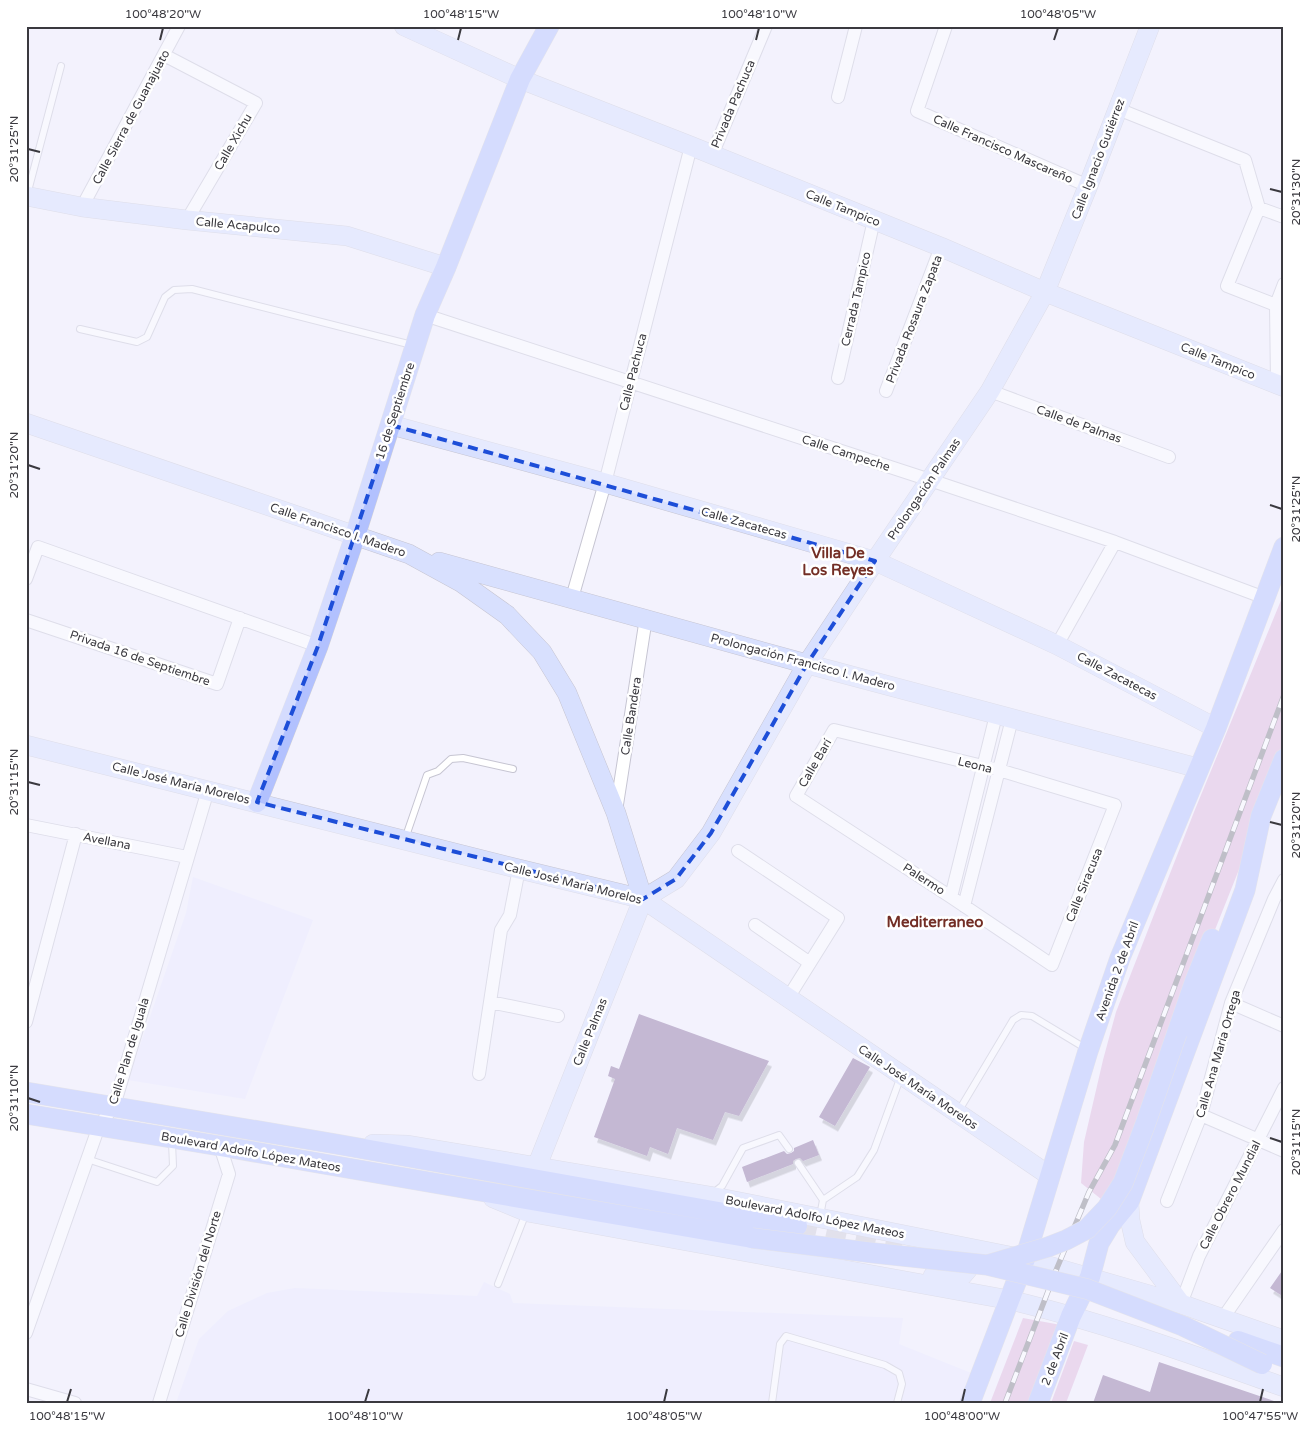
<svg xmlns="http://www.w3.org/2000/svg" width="1310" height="1429" font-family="'Varela Round',sans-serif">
<defs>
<filter id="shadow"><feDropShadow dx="3" dy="5.5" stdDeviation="0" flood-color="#0004"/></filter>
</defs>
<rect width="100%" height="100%" fill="#f3f2fd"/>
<path fill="#ebe9fe" d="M 193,877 L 313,920 L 245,1099 L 128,1080 L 186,913 Z
M 484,1282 L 510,1294 L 513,1303 L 903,1318 L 899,1344 L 976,1375 L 967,1403 L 176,1403 L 199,1339 L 228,1311 L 267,1293 L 295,1288 L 477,1296 Z"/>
<path fill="#e1b8dc" d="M 1284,593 L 1284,748 L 1238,872 L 1115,1181 L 1101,1199 L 1081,1183 L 1084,1142 L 1103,1060 L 1116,1012 L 1194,812 Z
M 1023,1318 L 1061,1325 L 1031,1403 L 990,1403 Z
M 1074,1341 L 1088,1345 L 1066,1403 L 1051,1403 Z"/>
<path fill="#8c719f" filter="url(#shadow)" d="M 639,1014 L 769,1061 L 739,1116 L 725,1112 L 713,1140 L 677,1128 L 668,1154 L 650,1147 L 647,1156 L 594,1137 L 615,1079 L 608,1076 L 611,1066 L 619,1069 Z
M 853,1058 L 870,1067 L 835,1126 L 819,1117 Z
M 813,1140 L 819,1155 L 803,1161 L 800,1158 L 796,1159 L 793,1161 L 793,1164 L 747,1182 L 742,1167 L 784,1151 L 787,1154 L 791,1153 L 794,1151 L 794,1148 Z
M 1284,1268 L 1284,1297 L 1270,1288 Z
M 1159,1362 L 1274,1401 L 1274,1403 L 1093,1403 L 1103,1375 L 1150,1392 Z"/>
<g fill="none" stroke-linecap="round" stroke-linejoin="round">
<path stroke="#cecdd7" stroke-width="20" stroke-dasharray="20 10" stroke-linecap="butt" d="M 797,1226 L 901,1249"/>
<g stroke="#c6c5d2" stroke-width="8">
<path id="lane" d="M 27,195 L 61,66
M 80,329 L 137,342 L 147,337 L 165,297 L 174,290 L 192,289 L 412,345
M 405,839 L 427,775 L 438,771 L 451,759 L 463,758 L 513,769
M 958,1112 L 1013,1020 L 1021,1015 L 1032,1016 L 1085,1048
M 87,1159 L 157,1182 L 173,1166 L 172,1142
M 798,1163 L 823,1200 L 820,1216
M 713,1193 L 722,1186 L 743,1148 L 779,1135 L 789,1149
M 823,1200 L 857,1177 L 874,1150 L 901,1076
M 498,1284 L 526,1213
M 772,1403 L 780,1344 L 786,1336 L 885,1365 L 899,1373 L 902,1384 L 897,1403"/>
</g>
<g stroke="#c6c5d2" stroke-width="14">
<path id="street" d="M 946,26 L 917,111 L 1088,186
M 164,55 L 256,103 L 187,220
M 838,97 L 856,26
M 1118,109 L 1245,160 L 1259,208 L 1227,286 L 1276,305
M 712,155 L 766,26
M 82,207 L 179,26
M 1259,208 L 1284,217
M 425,315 L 930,480 L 1115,542 L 1265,598
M 838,378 L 874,220
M 1277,384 L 1276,305 L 1284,284
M 886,391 L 941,247
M 990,391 L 1169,457
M 26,579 L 38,547 L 318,646
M 572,598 L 605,483 L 691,146
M 26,620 L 217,684 L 240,618
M 1057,645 L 1115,542
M 834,730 L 999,770 L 1115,805 L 1052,965 L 951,897 L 796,796 Z
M 616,811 L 646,618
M 26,825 L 187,857
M 738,851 L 838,918 L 788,998
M 951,897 L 996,715
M 964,906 L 1012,719
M 755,925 L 810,963
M 490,1002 L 558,1016
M 1231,1003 L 1284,1026
M 26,1022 L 76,834
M 479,1074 L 501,930 L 510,915 L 519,869
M 1201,1115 L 1284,1151
M 1167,1201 L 1201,1115 L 1231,1003 L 1274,899 L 1284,880
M 1181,1304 L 1199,1256 L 1284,1088
M 1223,1318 L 1284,1230
M 26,1333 L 99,1126 L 114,1106 L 208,790
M 26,1389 L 75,1403
M 159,1403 L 229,1174 L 220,1146"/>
</g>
<g stroke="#c6c5d2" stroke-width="20">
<path id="secondary" d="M 404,26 L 520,79 L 691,146 L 941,247 L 1045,292 L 1284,387
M 26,196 L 82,207 L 187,220 L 347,236 L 446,267
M 26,423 L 409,554 L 462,583 L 507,615 L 542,652 L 567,693 L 616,813 L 643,899
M 391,425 L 605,483 L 875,561 L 1057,645 L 1216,728
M 439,562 L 807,664 L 1198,768
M 26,745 L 519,869 L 643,899 L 1050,1176
M 643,899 L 676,879 L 711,833 L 807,664 L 875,561 L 990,391 L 1045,292 L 1088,186 L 1150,26
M 373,1144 L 408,1145 L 710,1196 L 1025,1259 L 1181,1304 L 1284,1340
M 537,1166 L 643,899
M 493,1198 L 527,1212 L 1010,1300 C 1103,1322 1193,1355 1284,1387
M 1129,1202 L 1130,1220 L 1135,1242 L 1181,1304
M 933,1276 L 947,1279 L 962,1276 L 968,1269 L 968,1261 L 958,1254"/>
</g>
<g stroke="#d4d3d5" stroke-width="21">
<path id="primary" d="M 257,802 L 318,646 L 355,536 L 425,315 L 446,267 L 520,79 L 549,26
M 1177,1033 L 1195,981 L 1212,939
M 26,1092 L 336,1144 L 797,1226
M 26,1114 L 220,1146 L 752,1238
M 1238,1341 L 1284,1357
M 970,1403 L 1025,1259 L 1088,1051 L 1120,958 L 1216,728 L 1284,547
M 1038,1403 L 1071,1316 L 1090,1277 L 1099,1243 L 1110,1225 L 1129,1202 L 1245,890 L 1261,816 L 1284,759"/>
</g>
<use href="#lane" stroke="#fff" stroke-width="6"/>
<use href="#street" stroke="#fff" stroke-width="12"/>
<use href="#secondary" stroke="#d8e0fe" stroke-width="19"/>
<use href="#primary" stroke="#b2c1fe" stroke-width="20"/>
<g stroke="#818088" stroke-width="5.5">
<path id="rail" d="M 1005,1403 L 1057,1268 L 1089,1192 L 1115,1145 L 1284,695"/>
</g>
<use href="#rail" stroke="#fff" stroke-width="4" stroke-dasharray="11" stroke-linecap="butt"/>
<g stroke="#d4d3d5" stroke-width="21" stroke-linecap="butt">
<path id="primary-bridge" d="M 752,1238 L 874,1253 L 987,1265 L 1087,1289 L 1183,1326 L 1262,1364
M 987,1265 L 1048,1247 L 1066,1240 L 1087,1229 L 1107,1208 L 1123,1183 L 1145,1125 L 1177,1033"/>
</g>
<use href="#primary-bridge" stroke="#b2c1fe" stroke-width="20"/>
</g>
<path d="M0 0H1310V1429H0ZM 391,425 L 875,561 L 807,664 L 711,833 L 676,879 L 643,899 L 257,802 L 318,646 Z" fill="#f3f2fd" fill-opacity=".55" fill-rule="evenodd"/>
<path fill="none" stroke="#1d4ed8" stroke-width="4" stroke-dasharray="10 6" stroke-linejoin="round" d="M 391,425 L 875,561 L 807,664 L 711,833 L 676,879 L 643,899 L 257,802 L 318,646 Z"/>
<path fill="none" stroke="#3a393f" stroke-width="2" d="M 160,40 L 163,28M 458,40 L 461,28M 756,40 L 759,28M 1054,40 L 1058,28M 28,149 L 40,152M 1270,189 L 1282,192M 28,465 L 40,469M 1270,505 L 1282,509M 28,782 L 40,785M 1270,822 L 1282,825M 28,1098 L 40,1102M 1270,1138 L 1282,1142M 67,1402 L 71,1389M 365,1402 L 369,1389M 664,1402 L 667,1389M 962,1402 L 965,1389M 1260,1402 L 1263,1389"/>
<g text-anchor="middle" stroke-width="5" stroke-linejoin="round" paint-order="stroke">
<g font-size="12" fill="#3a393f" stroke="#fff">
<text transform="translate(733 104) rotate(-67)" y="4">Privada Pachuca</text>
<text transform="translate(131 117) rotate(-62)" y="4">Calle Sierra de Guanajuato</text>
<text transform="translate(233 142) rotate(-60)" y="4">Calle Xichu</text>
<text transform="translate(1003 149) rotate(24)" y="4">Calle Francisco Mascareño</text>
<text transform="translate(1098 159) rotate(-69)" y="4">Calle Ignacio Gutiérrez</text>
<text transform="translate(843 208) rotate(22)" y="4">Calle Tampico</text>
<text transform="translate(238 225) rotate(5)" y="4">Calle Acapulco</text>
<text transform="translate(856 299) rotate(-77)" y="4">Cerrada Tampico</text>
<text transform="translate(914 319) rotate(-69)" y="4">Privada Rosaura Zapata</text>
<text transform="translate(1218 361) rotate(22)" y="4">Calle Tampico</text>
<text transform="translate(633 372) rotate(-76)" y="4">Calle Pachuca</text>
<text transform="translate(395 411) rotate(-72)" y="4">16 de Septiembre</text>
<text transform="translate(1079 424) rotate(20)" y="4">Calle de Palmas</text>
<text transform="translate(846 453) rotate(18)" y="4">Calle Campeche</text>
<text transform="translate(924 489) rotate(-56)" y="4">Prolongación Palmas</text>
<text transform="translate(744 523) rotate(16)" y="4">Calle Zacatecas</text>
<text transform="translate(338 530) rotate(19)" y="4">Calle Francisco I. Madero</text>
<text transform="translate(140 658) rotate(19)" y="4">Privada 16 de Septiembre</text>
<text transform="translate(803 662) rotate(15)" y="4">Prolongación Francisco I. Madero</text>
<text transform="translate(1117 676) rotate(28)" y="4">Calle Zacatecas</text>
<text transform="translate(631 716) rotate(-81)" y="4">Calle Bandera</text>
<text transform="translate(815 763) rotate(-60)" y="4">Calle Barí</text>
<text transform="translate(975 765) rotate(14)" y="4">Leona</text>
<text transform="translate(181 783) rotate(14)" y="4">Calle José María Morelos</text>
<text transform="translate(107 841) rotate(11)" y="4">Avellana</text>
<text transform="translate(924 879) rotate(33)" y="4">Palermo</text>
<text transform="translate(573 883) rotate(14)" y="4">Calle José María Morelos</text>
<text transform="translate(1084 885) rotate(-68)" y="4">Calle Siracusa</text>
<text transform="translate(1117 971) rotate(-70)" y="4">Avenida 2 de Abril</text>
<text transform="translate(590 1032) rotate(-68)" y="4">Calle Palmas</text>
<text transform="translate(129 1051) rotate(-73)" y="4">Calle Plan de Iguala</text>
<text transform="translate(1218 1054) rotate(-74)" y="4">Calle Ana María Ortega</text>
<text transform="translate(918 1087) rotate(34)" y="4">Calle José María Morelos</text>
<text transform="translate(251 1152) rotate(10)" y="4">Boulevard Adolfo López Mateos</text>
<text transform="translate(1230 1195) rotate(-63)" y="4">Calle Obrero Mundial</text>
<text transform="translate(815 1217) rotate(11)" y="4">Boulevard Adolfo López Mateos</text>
<text transform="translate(198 1274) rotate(-73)" y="4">Calle División del Norte</text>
<text transform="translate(1055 1359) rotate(-69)" y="4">2 de Abril</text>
</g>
<g font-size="15" font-weight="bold" fill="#732e25" stroke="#fff">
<text x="838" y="558">Villa De<tspan x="838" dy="17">Los Reyes</tspan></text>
<text x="935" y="927">Mediterraneo</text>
</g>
</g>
<rect width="1310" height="1429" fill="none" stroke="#ffffff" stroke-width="55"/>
<rect x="28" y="28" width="1254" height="1374" fill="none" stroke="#3a393f" stroke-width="2"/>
<g font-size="12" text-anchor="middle" fill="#3a393f">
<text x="163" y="18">100°48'20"W</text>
<text x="461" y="18">100°48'15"W</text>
<text x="759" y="18">100°48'10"W</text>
<text x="1058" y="18">100°48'05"W</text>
<text transform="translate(14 149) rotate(-90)" y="4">20°31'25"N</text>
<text transform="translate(1296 192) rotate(-90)" y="4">20°31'30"N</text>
<text transform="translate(14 465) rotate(-90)" y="4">20°31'20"N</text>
<text transform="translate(1296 509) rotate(-90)" y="4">20°31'25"N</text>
<text transform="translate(14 782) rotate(-90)" y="4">20°31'15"N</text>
<text transform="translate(1296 825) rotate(-90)" y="4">20°31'20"N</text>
<text transform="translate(14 1098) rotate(-90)" y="4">20°31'10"N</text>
<text transform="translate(1296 1142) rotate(-90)" y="4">20°31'15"N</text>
<text x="67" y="1420">100°48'15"W</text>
<text x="365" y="1420">100°48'10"W</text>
<text x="664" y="1420">100°48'05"W</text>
<text x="962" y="1420">100°48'00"W</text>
<text x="1260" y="1420">100°47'55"W</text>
</g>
</svg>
